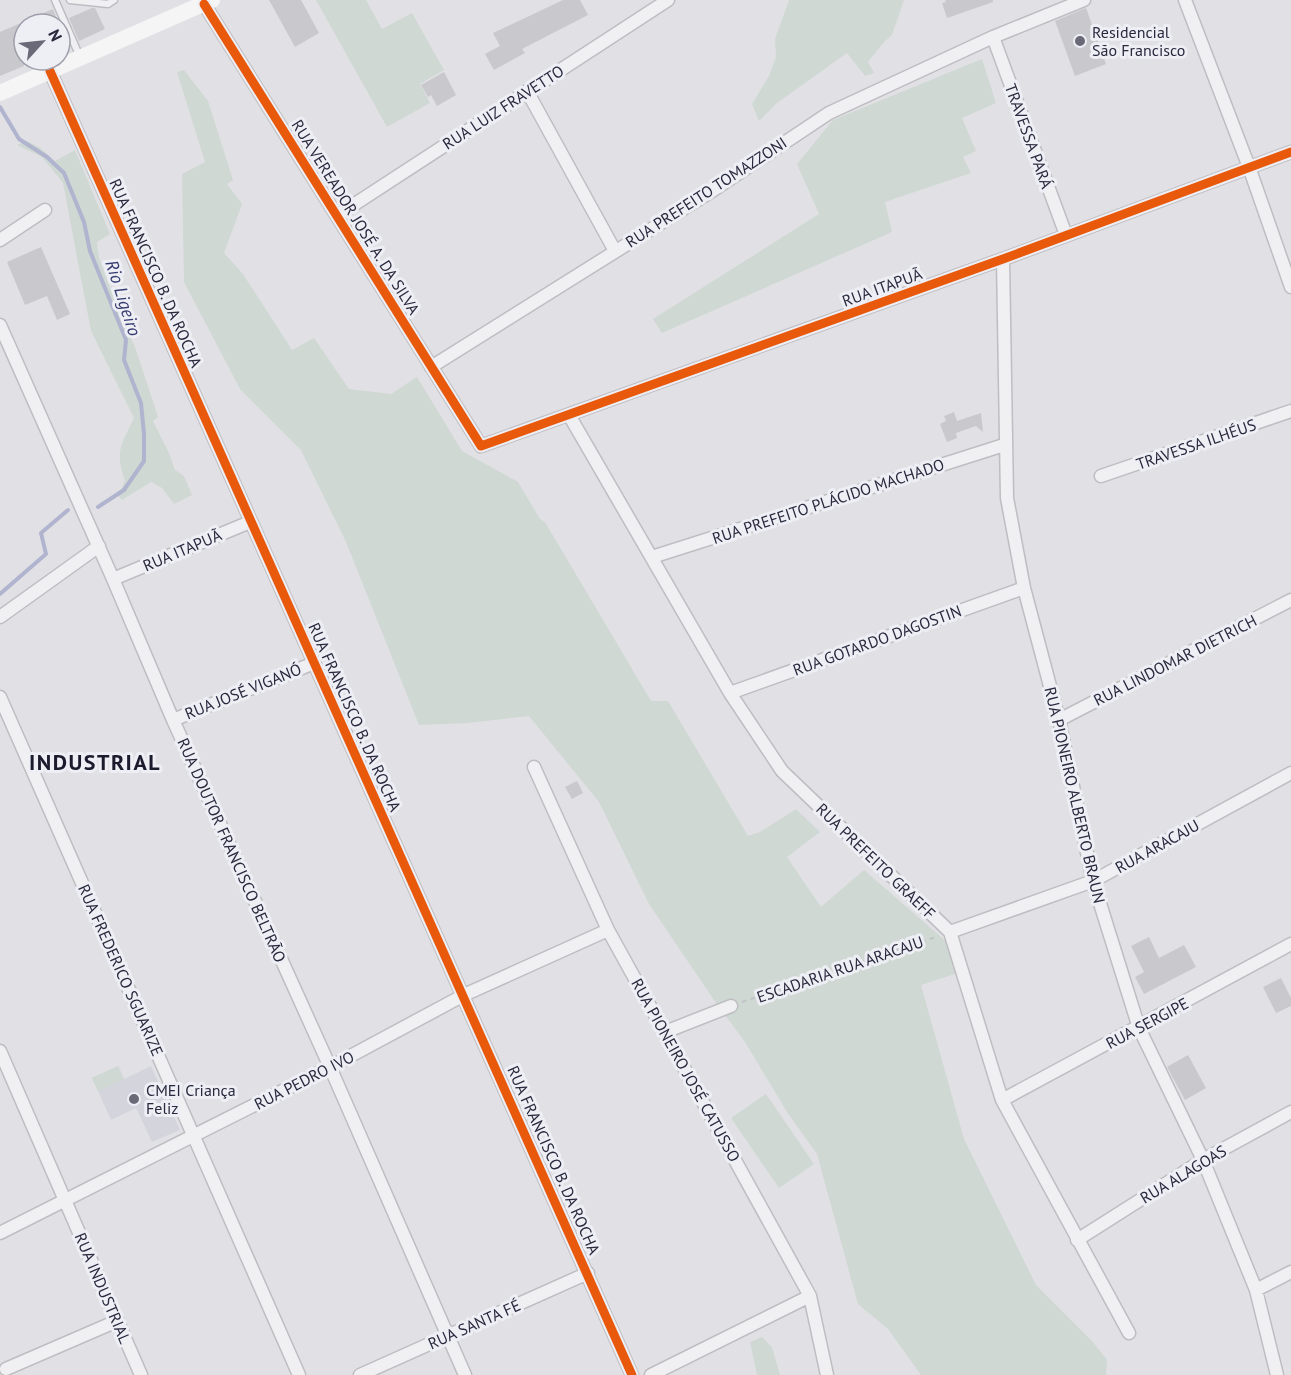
<svg xmlns="http://www.w3.org/2000/svg" width="1291" height="1375" font-family="'PT Sans',sans-serif">
<rect width="100%" height="100%" fill="#e1e1e5"/>
<path fill="#d4d4dd" d="M 118,1066 L 124,1079 L 151,1066 L 180,1130 L 152,1142 L 136,1108 L 111,1120 L 92,1078 Z"/>
<path fill="#cfd8d2" d="M 316,0 L 366,0 L 382,29 L 412,13 L 444,70 L 420,84 L 430,103 L 387,127 Z
M 789,0 L 904,0 L 892,35 L 884,42 L 868,62 L 874,73 L 865,76 L 847,53 L 777,103 L 759,121 L 752,104 L 769,76 L 776,57 L 775,39 Z
M 982,59 L 996,103 L 962,118 L 976,151 L 963,157 L 971,173 L 885,202 L 892,232 L 662,333 L 653,319 L 819,214 L 797,164 L 833,120 Z
M 184,70 L 208,101 L 233,180 L 227,184 L 242,204 L 224,253 L 243,274 L 292,350 L 314,338 L 349,389 L 391,394 L 417,377 L 462,451 L 518,482 L 540,519 L 545,522 L 651,701 L 668,701 L 748,836 L 760,832 L 796,809 L 820,832 L 787,857 L 821,907 L 864,870 L 948,943 L 958,973 L 921,985 L 964,1139 L 1036,1285 L 1092,1341 L 1107,1360 L 1106,1375 L 921,1375 L 888,1329 L 858,1304 L 817,1154 L 787,1112 L 745,1042 L 716,1003 L 649,904 L 599,802 L 529,716 L 467,723 L 419,725 L 346,542 L 301,450 L 240,389 L 184,282 L 182,174 L 205,162 L 177,72 Z
M 27,141 L 39,147 L 55,161 L 75,150 L 110,234 L 97,242 L 99,258 L 122,320 L 135,347 L 158,417 L 153,421 L 169,453 L 175,470 L 184,476 L 192,495 L 174,504 L 162,488 L 151,482 L 122,500 L 116,493 L 122,488 L 125,480 C 114,452 122,443 134,418 L 91,331 L 63,183 L 42,157 L 17,145 Z
M 118,1066 L 124,1079 L 98,1091 L 92,1078 Z
M 766,1094 L 814,1164 L 779,1188 L 731,1118 Z
M 762,1337 L 772,1347 L 780,1375 L 757,1375 L 750,1342 Z"/>
<g fill="none" stroke-linecap="round" stroke-linejoin="round">
<path stroke="#b0b4cf" stroke-width="4" d="M 0,107 L 19,139 L 47,157 L 64,173 L 84,222 L 90,251 L 126,340 L 124,360 L 141,403 L 144,434 L 144,461 L 124,490 L 98,507
M 0,594 L 46,554 L 41,533 L 68,510"/>
</g>
<path fill="#c8c8cd" d="M 269,0 L 301,0 L 319,33 L 295,47 Z
M 563,0 L 580,0 L 588,15 L 522,49 L 525,53 L 494,70 L 485,54 L 500,46 L 493,33 Z
M 945,0 L 993,0 L 993,2 L 947,18 L 942,3 L 946,2 Z
M 92,8 L 95,8 L 105,29 L 79,41 L 69,18 Z
M 1086,8 L 1106,64 L 1075,76 L 1055,21 Z
M 53,9 L 59,24 L 24,24 L 24,66 L 0,76 L 0,32 Z
M 60,24 L 69,45 L 60,49 Z
M 444,72 L 456,95 L 437,106 L 431,95 L 428,97 L 421,85 Z
M 41,247 L 70,314 L 57,320 L 47,296 L 25,305 L 7,262 Z
M 954,412 L 957,421 L 981,413 L 983,432 L 976,426 L 956,433 L 957,438 L 947,442 L 940,424 L 946,421 L 944,416 Z
M 577,781 L 583,793 L 572,799 L 565,787 Z
M 1149,937 L 1159,958 L 1184,945 L 1196,967 L 1144,994 L 1135,977 L 1144,972 L 1131,946 Z
M 1281,978 L 1291,998 L 1291,1006 L 1276,1013 L 1263,987 Z
M 1188,1055 L 1206,1088 L 1185,1100 L 1167,1067 Z"/>
<g fill="none" stroke-linecap="round" stroke-linejoin="round">
<g stroke="#bebec2" stroke-width="9">
<path id="service" d="M 55,0 L 80,57
M 70,0 L 108,4 L 114,0"/>
</g>
<g stroke="#bebec2" stroke-width="15">
<path id="minor" d="M 1185,0 L 1249,167 L 1291,287
M 204,4 L 481,446 L 1003,259 L 1291,152
M 993,37 L 1066,235
M 50,71 L 632,1375
M 527,91 L 615,251
M 338,215 L 668,0
M 0,240 L 45,210
M 1003,259 L 1007,498 L 1024,588 L 1059,720 L 1093,881 L 1139,1028 L 1203,1160 L 1256,1290 L 1277,1375
M 0,325 L 113,579 L 173,720 L 330,1067 L 465,1375
M 431,367 L 712,191 L 829,113 L 993,37 L 1084,0
M 569,415 L 730,693 L 782,771 L 950,932 L 1002,1100 L 1129,1333
M 1101,476 L 1291,411
M 652,557 L 1004,445
M 113,579 L 250,522
M 0,617 L 99,546
M 730,693 L 1024,588
M 0,697 L 299,1375
M 173,720 L 314,663
M 1059,720 L 1291,600
M 534,767 L 608,930 L 810,1296 L 827,1375
M 950,932 L 1093,881 L 1291,773
M 665,1032 L 731,1006
M 0,1051 L 141,1375
M 1002,1100 L 1291,944
M 0,1233 L 330,1067 L 464,995 L 608,930
M 1077,1240 L 1203,1160 L 1291,1112
M 1256,1290 L 1291,1272
M 6,1369 L 117,1321
M 360,1375 L 588,1273
M 651,1375 L 810,1296"/>
</g>
<path stroke="#c2c2c9" stroke-width="2" stroke-dasharray="4.5 4.5" stroke-linecap="butt" d="M 742,1002 L 936,937"/>
<use href="#service" stroke="#f0f0f2" stroke-width="6"/>
<use href="#minor" stroke="#f0f0f2" stroke-width="12"/>
<path stroke="#f5f5f6" stroke-width="16" d="M 0,93 L 212,0"/>
<g stroke="#eeeef5" stroke-width="13">
<path id="cycleway" d="M 204,4 L 481,446 L 1003,259 L 1291,152
M 50,71 L 632,1375"/>
</g>
<use href="#cycleway" stroke="#e8590c" stroke-width="9"/>
</g>
<g fill="#696978" stroke="#eeeef5" stroke-width="2">
<circle cx="1080" cy="41" r="6"/>
<circle cx="134" cy="1099" r="6"/>
</g>
<g text-anchor="middle" stroke-width="6" stroke-linejoin="round" paint-order="stroke">
<g font-size="16" fill="#29293e" stroke="#eeeef5" text-anchor="start">
<text x="1092" y="38">Residencial<tspan x="1092" dy="18">São Francisco</tspan></text>
<text x="146" y="1096">CMEI Criança<tspan x="146" dy="18">Feliz</tspan></text>
</g>
<g font-size="16" fill="#29293e" stroke="#eeeef5">
<text transform="translate(503 107) rotate(-33)" y="6">RUA LUIZ FRAVETTO</text>
<text transform="translate(1029 136) rotate(70)" y="6">TRAVESSA PARÁ</text>
<text transform="translate(706 192) rotate(-33)" y="6">RUA PREFEITO TOMAZZONI</text>
<text transform="translate(356 217) rotate(58)" y="6">RUA VEREADOR JOSÉ A. DA SILVA</text>
<text transform="translate(156 273) rotate(66)" y="6">RUA FRANCISCO B. DA ROCHA</text>
<text transform="translate(882 287) rotate(-20)" y="6">RUA ITAPUÃ</text>
<text transform="translate(1196 444) rotate(-19)" y="6">TRAVESSA ILHÉUS</text>
<text transform="translate(828 501) rotate(-18)" y="6">RUA PREFEITO PLÁCIDO MACHADO</text>
<text transform="translate(182 550) rotate(-23)" y="6">RUA ITAPUÃ</text>
<text transform="translate(877 640) rotate(-20)" y="6">RUA GOTARDO DAGOSTIN</text>
<text transform="translate(1175 660) rotate(-27)" y="6">RUA LINDOMAR DIETRICH</text>
<text transform="translate(243 691) rotate(-22)" y="6">RUA JOSÉ VIGANÓ</text>
<text transform="translate(355 717) rotate(66)" y="6">RUA FRANCISCO B. DA ROCHA</text>
<text transform="translate(1075 795) rotate(77)" y="6">RUA PIONEIRO ALBERTO BRAUN</text>
<text transform="translate(1157 846) rotate(-29)" y="6">RUA ARACAJU</text>
<text transform="translate(232 850) rotate(66)" y="6">RUA DOUTOR FRANCISCO BELTRÃO</text>
<text transform="translate(876 861) rotate(44)" y="6">RUA PREFEITO GRAEFF</text>
<text transform="translate(840 969) rotate(-19)" y="6">ESCADARIA RUA ARACAJU</text>
<text transform="translate(121 970) rotate(66)" y="6">RUA FREDERICO SGUARIZE</text>
<text transform="translate(1147 1023) rotate(-28)" y="6">RUA SERGIPE</text>
<text transform="translate(686 1070) rotate(61)" y="6">RUA PIONEIRO JOSÉ CATUSSO</text>
<text transform="translate(304 1080) rotate(-27)" y="6">RUA PEDRO IVO</text>
<text transform="translate(554 1160) rotate(66)" y="6">RUA FRANCISCO B. DA ROCHA</text>
<text transform="translate(1183 1174) rotate(-31)" y="6">RUA ALAGOAS</text>
<text transform="translate(103 1288) rotate(67)" y="6">RUA INDUSTRIAL</text>
<text transform="translate(474 1324) rotate(-24)" y="6">RUA SANTA FÉ</text>
</g>
<g font-size="18" font-style="italic" fill="#353a6f" stroke="#eeeef5">
<text transform="translate(123 298) rotate(72)" y="6">Rio Ligeiro</text>
</g>
<g font-size="22" font-weight="bold" letter-spacing="1.5" fill="#1b1b2e" stroke="#eeeef5">
<text x="95" y="770">INDUSTRIAL</text>
</g>
</g>
<g transform="translate(42 42) rotate(63)"><circle r="28" fill="#eeeef5" stroke="#9f9fac" stroke-width="1.5"/>
<path d="M0-4.5L10 22L0 15L-10 22Z" fill="#696978"/>
<text y="-9" font-size="16" font-weight="bold" text-anchor="middle" fill="#29293e">N</text>
</g>
</svg>
